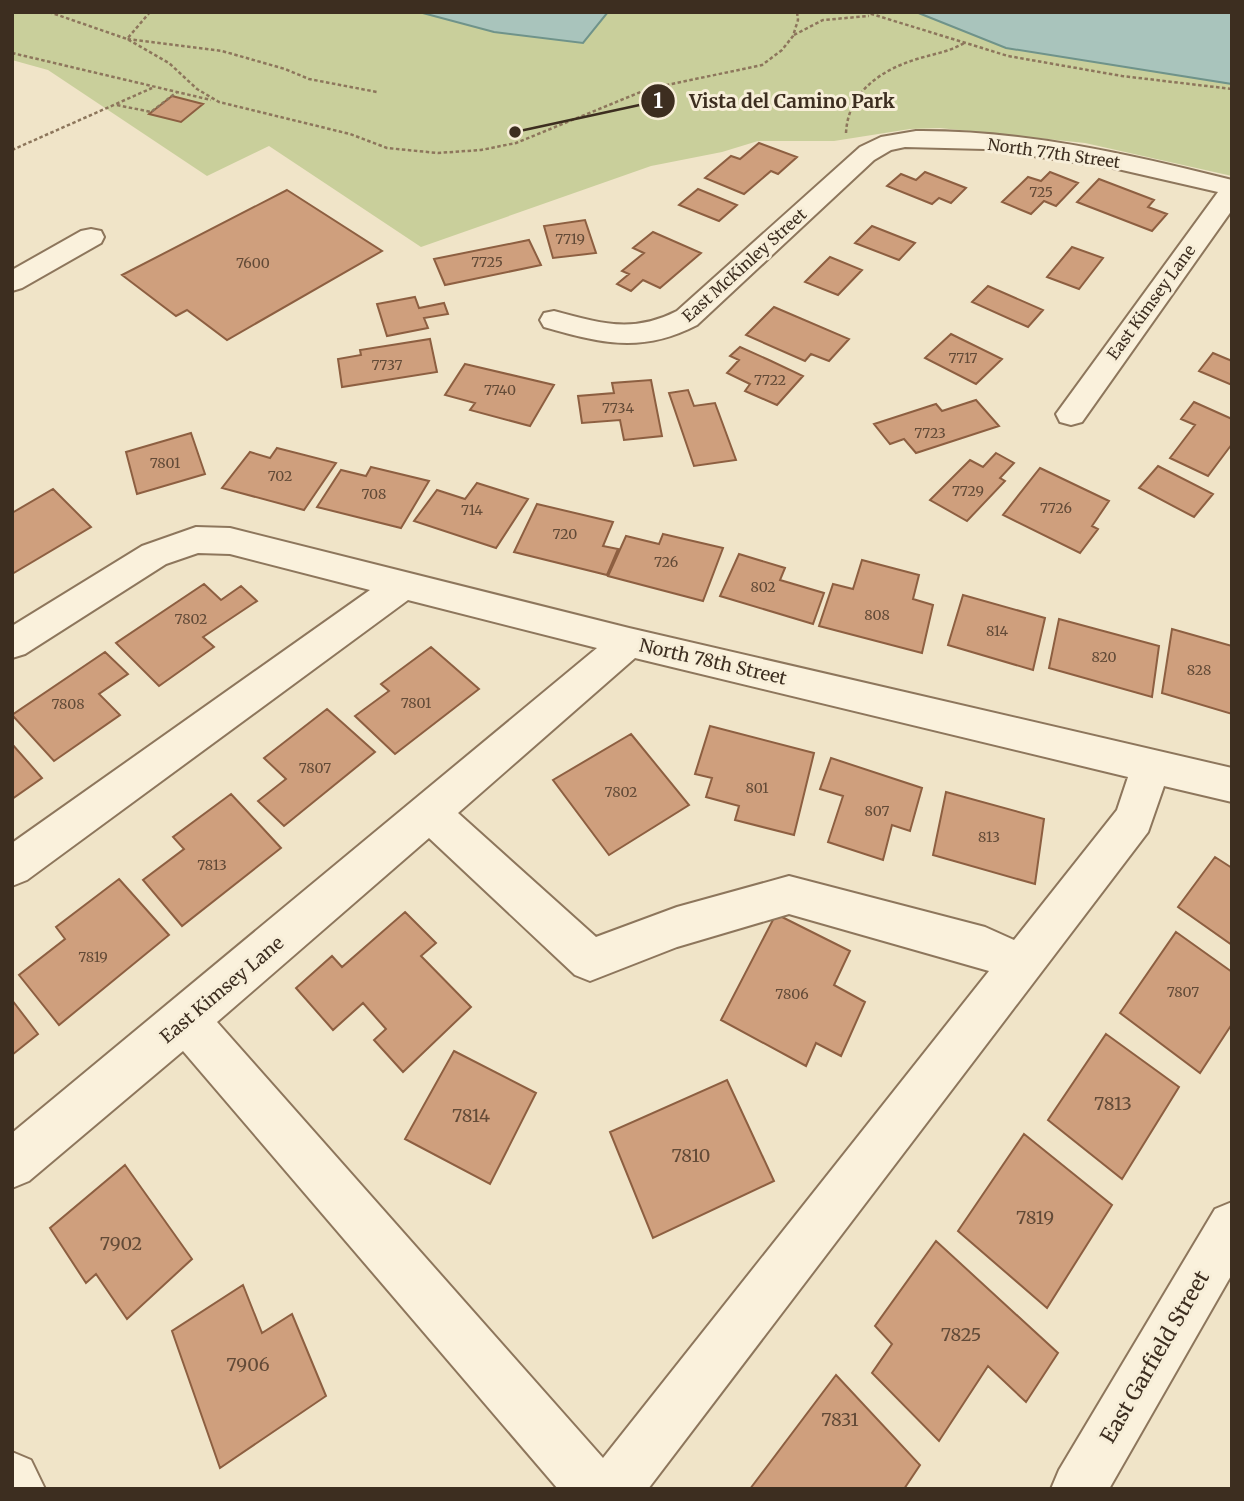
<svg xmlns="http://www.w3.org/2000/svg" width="1244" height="1501" font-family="Merriweather,serif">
<rect width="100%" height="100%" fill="#f0e4c8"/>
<path fill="#c9cf9b" d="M 12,12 L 1232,12 L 1232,176 L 1085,143 L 940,128 L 910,129 L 834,141 L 758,141 L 722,152 L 651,166 L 421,247 L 269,146 L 207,176 L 48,70 L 12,60 Z"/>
<path fill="#a9c4bc" stroke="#6f938a" stroke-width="2" d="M 419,12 L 608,12 L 583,43 L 494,32 Z
M 916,12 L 1232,12 L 1232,84 L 1006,48 Z"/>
<path fill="#cf9f7d" stroke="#8d5f41" stroke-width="2" d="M 172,96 L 203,104 L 181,122 L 149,114 Z
M 759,143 L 797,157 L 778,174 L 771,171 L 744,194 L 705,178 L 731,156 L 740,159 Z
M 925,172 L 966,188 L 951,203 L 939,198 L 932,204 L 887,186 L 901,174 L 916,180 Z
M 1050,172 L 1078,183 L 1056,206 L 1044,201 L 1031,214 L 1002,202 L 1028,177 L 1041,181 Z
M 1099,179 L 1154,200 L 1148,207 L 1167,214 L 1152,231 L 1077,202 Z
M 698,189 L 737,205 L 719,221 L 679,205 Z
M 287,190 L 382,251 L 227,340 L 187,310 L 176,316 L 122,275 Z
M 585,220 L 596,253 L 553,258 L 544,226 Z
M 872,226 L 915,243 L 899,260 L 855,243 Z
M 653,232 L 701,253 L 660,288 L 643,280 L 631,291 L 617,284 L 629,274 L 622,271 L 644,253 L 633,248 Z
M 529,240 L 541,265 L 445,285 L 434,259 Z
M 1072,247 L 1103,258 L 1079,289 L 1047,277 Z
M 830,257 L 862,270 L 838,295 L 805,282 Z
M 988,286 L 1043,310 L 1028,327 L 972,302 Z
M 415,297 L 419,308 L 444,303 L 448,314 L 424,318 L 428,328 L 387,336 L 377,304 Z
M 774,307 L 849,339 L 829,361 L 811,354 L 805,361 L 746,335 Z
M 951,334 L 1002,359 L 976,384 L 925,358 Z
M 430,339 L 437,372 L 342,387 L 338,359 L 361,355 L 360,350 Z
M 740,347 L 769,360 L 803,376 L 777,405 L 745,391 L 750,384 L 727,373 L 739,360 L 730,356 Z
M 1213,353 L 1232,361 L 1232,385 L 1199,371 Z
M 465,364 L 554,385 L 530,426 L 470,410 L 475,403 L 445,395 Z
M 651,380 L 662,436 L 624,440 L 620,420 L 582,423 L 578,396 L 614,393 L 612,383 Z
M 688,390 L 694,406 L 715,403 L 736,460 L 694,466 L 669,393 Z
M 976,400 L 999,426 L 916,453 L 904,439 L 890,444 L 874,424 L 936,404 L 942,411 Z
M 1194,402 L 1232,419 L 1232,444 L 1208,476 L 1170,458 L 1195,425 L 1181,419 Z
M 191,433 L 205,474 L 137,494 L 126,452 Z
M 277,448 L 336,463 L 304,510 L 222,488 L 250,452 L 270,458 Z
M 996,453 L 1014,463 L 1000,478 L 1005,481 L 967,521 L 930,500 L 970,460 L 983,467 Z
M 1158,466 L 1213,494 L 1194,517 L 1139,488 Z
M 371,467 L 429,481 L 401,528 L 317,507 L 341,470 L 366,476 Z
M 1040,468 L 1109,501 L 1092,526 L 1098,529 L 1080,553 L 1003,515 Z
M 477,483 L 528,499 L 496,548 L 414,521 L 437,490 L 465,499 Z
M 53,489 L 91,527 L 12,574 L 12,513 Z
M 537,504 L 613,522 L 603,546 L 618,549 L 607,575 L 514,552 Z
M 663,534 L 723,548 L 703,601 L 608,576 L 626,536 L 659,544 Z
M 739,554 L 785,568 L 780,580 L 824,593 L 813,624 L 720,596 Z
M 862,560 L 919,575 L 913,599 L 933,605 L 922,653 L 819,626 L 833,584 L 853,589 Z
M 204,584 L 221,600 L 241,586 L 257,601 L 203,637 L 214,647 L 159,686 L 116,643 Z
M 963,595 L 1045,618 L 1033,670 L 948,645 Z
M 1059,619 L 1159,646 L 1152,697 L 1049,668 Z
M 1172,629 L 1232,646 L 1232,714 L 1162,693 Z
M 431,647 L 479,689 L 395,754 L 355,716 L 389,691 L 381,684 Z
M 105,652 L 128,674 L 99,694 L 120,715 L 54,761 L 12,715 Z
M 327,709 L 375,752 L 284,826 L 258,801 L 286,779 L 264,758 Z
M 710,726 L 814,753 L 794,835 L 735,820 L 739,806 L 706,797 L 712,778 L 695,774 Z
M 631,734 L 689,805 L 609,855 L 553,780 Z
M 12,744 L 42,778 L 12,799 Z
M 831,758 L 922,788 L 910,831 L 892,825 L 883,860 L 828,842 L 843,796 L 820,789 Z
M 946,792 L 1044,819 L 1035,884 L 933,855 Z
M 231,794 L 281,848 L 182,926 L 143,880 L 184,849 L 173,837 Z
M 1215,857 L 1232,868 L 1232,945 L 1178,907 Z
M 119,879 L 169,935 L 59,1025 L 19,975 L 65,939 L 56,927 Z
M 405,912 L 436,943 L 421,956 L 471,1007 L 403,1072 L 374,1040 L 386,1029 L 363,1003 L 333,1030 L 296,988 L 332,956 L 342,967 Z
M 776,914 L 850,951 L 834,985 L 865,1002 L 841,1056 L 816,1043 L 806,1066 L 721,1020 Z
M 1176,932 L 1232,972 L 1232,1024 L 1200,1073 L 1120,1013 Z
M 12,1000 L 38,1034 L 12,1055 Z
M 1106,1034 L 1179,1087 L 1122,1179 L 1048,1120 Z
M 454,1051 L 536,1093 L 490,1184 L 405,1139 Z
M 727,1080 L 774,1181 L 653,1238 L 610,1132 Z
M 1024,1134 L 1112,1205 L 1047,1308 L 958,1231 Z
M 125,1165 L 192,1259 L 127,1319 L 96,1274 L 86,1283 L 50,1228 Z
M 936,1241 L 1058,1353 L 1026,1402 L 988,1366 L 939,1441 L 872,1373 L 892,1344 L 875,1326 Z
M 243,1285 L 262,1333 L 292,1314 L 326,1396 L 220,1468 L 172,1331 Z
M 836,1375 L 920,1465 L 904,1489 L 750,1489 Z"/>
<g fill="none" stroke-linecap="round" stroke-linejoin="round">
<g stroke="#8d765c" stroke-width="4">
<path id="minor" d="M 916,131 C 1022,130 1130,154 1232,180 L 1232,210 L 1082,422 L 1071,425 L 1060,422 L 1056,414 L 1218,192 L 1109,167 L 985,149 L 905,147 L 891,150 L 874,160 L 697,325 C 641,354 601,343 544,327 L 540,320 L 544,313 L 554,311 C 600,323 632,334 677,311 L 860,147 L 881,137 Z
M 91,229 L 101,231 L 104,237 L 101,243 L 22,288 L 12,291 L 12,270 L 81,231 Z
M 196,527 L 230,528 L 629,628 L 1232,768 L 1232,802 L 1164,786 L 1148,832 L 648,1489 L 558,1489 L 183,1051 L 29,1181 L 12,1188 L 12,1133 L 597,648 L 408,600 L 27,880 L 12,886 L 12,843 L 370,590 L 230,554 L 198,553 L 166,564 L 25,654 L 12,658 L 12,626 L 142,546 ZM 635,658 L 1128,777 L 1117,810 L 1014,940 L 985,927 L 789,876 L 677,907 L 596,937 L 458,813 ZM 429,838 L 575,975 L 590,981 L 677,947 L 789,914 L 989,971 L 603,1458 L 217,1022 Z
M 1232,1202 L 1232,1274 L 1109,1489 L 1051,1489 L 1059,1470 L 1215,1209 Z
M 12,1452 L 31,1460 L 45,1489 L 12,1489 Z"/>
</g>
<path stroke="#8d765c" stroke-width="2.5" stroke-dasharray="3.5 2.5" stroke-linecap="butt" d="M 49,12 L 127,39 L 169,63 L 197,89 L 219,102 L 350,134 L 387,148 L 438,153 L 481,150 L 516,143 L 648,89 L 762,65 L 782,50 L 793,36 L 798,20 L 797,12
M 150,12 L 127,39 L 222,51 L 285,69 L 309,79 L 377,92
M 865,12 L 1008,56 L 1122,76 L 1232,89
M 794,35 L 823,20 L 869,16
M 12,53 L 211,100
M 117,105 L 151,112 L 177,92
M 846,133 C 848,92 881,70 917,59 C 933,54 949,52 964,43
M 12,150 L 152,88"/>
<use href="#minor" fill="#faf1dc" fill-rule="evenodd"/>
</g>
<g text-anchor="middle" stroke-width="6" stroke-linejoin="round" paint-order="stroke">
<g font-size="14" fill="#624a37">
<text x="1041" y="197">725</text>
<text x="570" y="244">7719</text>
<text x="487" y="267">7725</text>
<text x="253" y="268">7600</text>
<text x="963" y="363">7717</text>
<text x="387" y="370">7737</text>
<text x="770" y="385">7722</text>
<text x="500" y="395">7740</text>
<text x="618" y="413">7734</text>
<text x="930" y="438">7723</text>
<text x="165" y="468">7801</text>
<text x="280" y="481">702</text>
<text x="968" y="496">7729</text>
<text x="374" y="499">708</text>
<text x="1056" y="513">7726</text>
<text x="472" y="515">714</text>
<text x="565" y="539">720</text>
<text x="666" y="567">726</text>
<text x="763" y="592">802</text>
<text x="877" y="620">808</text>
<text x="191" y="624">7802</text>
<text x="997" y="636">814</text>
<text x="1104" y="662">820</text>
<text x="1199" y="675">828</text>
<text x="416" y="708">7801</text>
<text x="68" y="709">7808</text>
<text x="315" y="773">7807</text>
<text x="757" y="793">801</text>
<text x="621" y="797">7802</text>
<text x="877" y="816">807</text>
<text x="989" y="842">813</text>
<text x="212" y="870">7813</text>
<text x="93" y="962">7819</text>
<text x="1183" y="997">7807</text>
<text x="792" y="999">7806</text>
</g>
<g font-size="16" fill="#3d2e20" stroke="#f7eed8">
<text transform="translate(1054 153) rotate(8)" y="6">North 77th Street</text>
<text transform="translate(744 265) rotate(-42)" y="6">East McKinley Street</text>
<text transform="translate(1151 302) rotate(-54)" y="6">East Kimsey Lane</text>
</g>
<g font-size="18" fill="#3d2e20" stroke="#f7eed8">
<text transform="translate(713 662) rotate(13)" y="6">North 78th Street</text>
<text transform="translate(222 990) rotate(-40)" y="6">East Kimsey Lane</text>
</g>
<g font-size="18" fill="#624a37">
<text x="1113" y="1110">7813</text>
<text x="471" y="1122">7814</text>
<text x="691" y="1162">7810</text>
<text x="1035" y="1224">7819</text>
<text x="121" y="1250">7902</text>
<text x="961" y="1341">7825</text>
<text x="248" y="1371">7906</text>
<text x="840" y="1426">7831</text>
</g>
<g font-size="21" fill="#3d2e20" stroke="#f7eed8">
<text transform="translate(1155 1357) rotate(-60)" y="7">East Garfield Street</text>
</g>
</g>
<path fill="none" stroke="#3d2e20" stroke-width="2.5" d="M515 132L658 101"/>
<g fill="#3d2e20" stroke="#f7eed8" stroke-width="2.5">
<circle cx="515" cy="132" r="7"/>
<circle cx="658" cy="101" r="18"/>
</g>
<g font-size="21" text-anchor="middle" font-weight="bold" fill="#fff">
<text x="658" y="108">1</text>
</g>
<g font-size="19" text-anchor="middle" font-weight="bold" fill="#3d2e20" stroke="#f7eed8" stroke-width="6" stroke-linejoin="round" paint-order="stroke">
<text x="792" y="108">Vista del Camino Park</text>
</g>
<rect width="1244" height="1501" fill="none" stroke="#3d2e20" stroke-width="28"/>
</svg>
